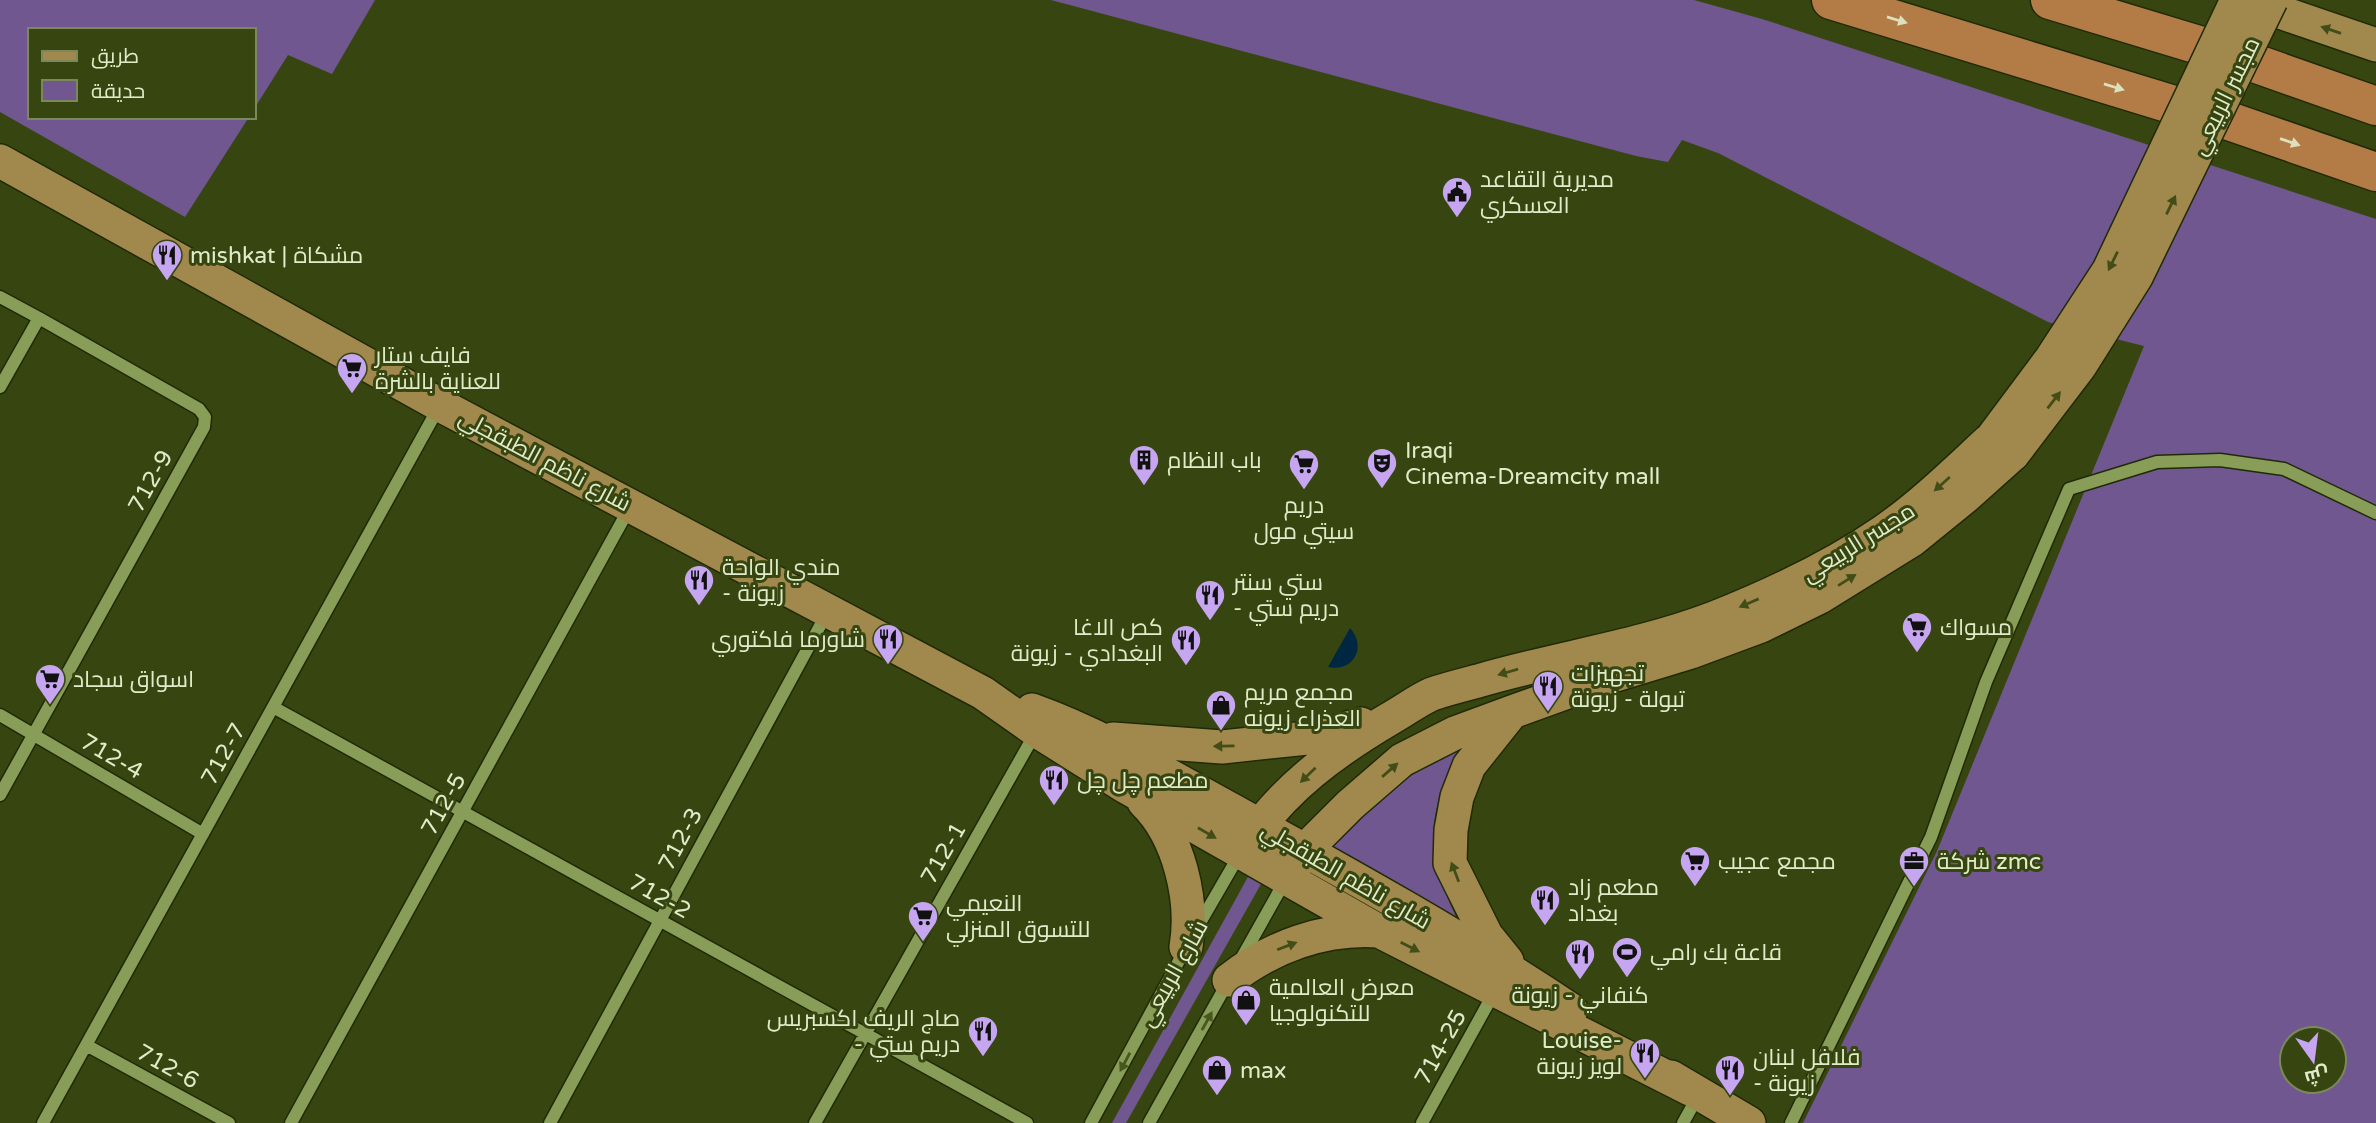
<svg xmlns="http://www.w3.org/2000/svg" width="2376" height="1123" font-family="'Varela Round',Cairo,sans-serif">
<rect width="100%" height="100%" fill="#374611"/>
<path fill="#705790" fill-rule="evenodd" d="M 0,0 L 375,0 L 332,74 L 288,55 L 254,109 L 254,30 L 30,30 L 30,117 L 249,117 L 185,217 L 0,112 Z
M 1051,0 L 1694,0 L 1762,19 L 2376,219 L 2376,1123 L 1803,1123 L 1937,851 L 2144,346 L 2048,322 L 1718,153 L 1682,140 L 1668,162 L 1636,156 ZM 2292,1039 L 2334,1039 L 2334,1081 L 2292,1081 Z
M 1460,748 C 1426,814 1425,850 1456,917 L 1327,850 C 1363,807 1410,772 1460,748 Z
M 1249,875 L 1262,882 L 1261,884 L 1126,1123 L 1112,1123 Z"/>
<path fill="#002741" d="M 1350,628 C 1367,647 1354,672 1328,667 Z"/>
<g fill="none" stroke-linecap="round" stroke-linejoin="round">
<g stroke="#212a06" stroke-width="15">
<path id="minor" d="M 0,297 L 39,318 L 0,387
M 273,707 L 1027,1123
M 0,715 L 203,834
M 0,795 L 204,427 L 205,417 L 199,409 L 39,318
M 1197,928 L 1241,852
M 1240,961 L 1286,879
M 86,1045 L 229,1123
M 43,1123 L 440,405
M 291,1123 L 630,507
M 550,1123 L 827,613
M 815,1123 L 1037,730
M 1091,1123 L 1187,946
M 1149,1123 L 1229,980
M 1422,1123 L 1495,991
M 1683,1123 L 1698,1096
M 1791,1123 L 1931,837 L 1986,682 L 2069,489 L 2157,462 L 2220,460 L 2284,469 L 2376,513"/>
</g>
<g stroke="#212a06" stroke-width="36">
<path id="major" d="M 2274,10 L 2376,45
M 0,161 L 440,405 L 983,693 L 1037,731 L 1126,787 L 1379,931 L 1690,1089
M 1032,710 C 1105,736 1172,778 1241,815 C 1353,877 1465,939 1571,1010
M 1113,739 L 1222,747 L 1317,737 L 1361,724
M 1144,802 C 1179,836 1194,900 1186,947
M 1248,842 C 1284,788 1335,751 1391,718 C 1404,711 1418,700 1432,694 C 1447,689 1463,685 1478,681 C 1556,658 1638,647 1714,618 C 1772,595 1832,567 1884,531 C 1923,504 1957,470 1992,438
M 1293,868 L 1305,850 L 1350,805 L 1402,760 L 1455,733 L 1512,712 L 1609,677 L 1691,652 L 1761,626 L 1820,597 L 1912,540 L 1965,497 L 2013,454
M 1507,961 L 1486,935 L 1450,863 L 1451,830 L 1457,797 L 1469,766 L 1512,712
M 1229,980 C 1271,947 1324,927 1379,931
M 1671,1077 L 1749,1123"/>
</g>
<g stroke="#212a06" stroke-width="41">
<path id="highway" d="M 1831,0 L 2174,105
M 2050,0 L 2202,46
M 2254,63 L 2376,106
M 2226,120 L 2376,172"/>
</g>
<use href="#minor" stroke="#879d58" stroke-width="12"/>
<use href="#major" stroke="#a1894e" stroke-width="33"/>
<use href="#highway" stroke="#b37c47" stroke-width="38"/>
<g stroke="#212a06" stroke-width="36" stroke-linecap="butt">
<path id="major-bridge" d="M 1992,438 L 2051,359 L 2109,270 L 2237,0
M 2013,454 L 2080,366 L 2136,277 L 2271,0"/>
</g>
<use href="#major-bridge" stroke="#a1894e" stroke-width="33"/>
</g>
<defs><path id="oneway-solid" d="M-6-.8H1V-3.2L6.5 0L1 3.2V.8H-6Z" transform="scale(1.75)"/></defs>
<g fill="#dce1bc">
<use href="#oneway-solid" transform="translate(1897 20) rotate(17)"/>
<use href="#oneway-solid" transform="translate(2114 87) rotate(17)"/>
<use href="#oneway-solid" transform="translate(2290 142) rotate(19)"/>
</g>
<g fill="#424d17">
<use href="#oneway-solid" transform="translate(2331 30) rotate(-161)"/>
<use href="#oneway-solid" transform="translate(2171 205) rotate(-64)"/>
<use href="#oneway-solid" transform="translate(2113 261) rotate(116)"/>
<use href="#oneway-solid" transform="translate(2054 400) rotate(-52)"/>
<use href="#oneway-solid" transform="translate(1942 484) rotate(138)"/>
<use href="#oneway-solid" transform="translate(1847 580) rotate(-32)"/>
<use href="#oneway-solid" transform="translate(1749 603) rotate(157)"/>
<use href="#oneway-solid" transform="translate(1508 672) rotate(164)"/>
<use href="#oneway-solid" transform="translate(1224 746) rotate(179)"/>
<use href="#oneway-solid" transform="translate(1390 770) rotate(-41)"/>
<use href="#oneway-solid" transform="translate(1308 775) rotate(136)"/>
<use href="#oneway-solid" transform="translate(1207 833) rotate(30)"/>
<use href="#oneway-solid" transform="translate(1455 872) rotate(-111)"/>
<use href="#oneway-solid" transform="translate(1287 946) rotate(-21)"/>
<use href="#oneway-solid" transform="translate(1410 947) rotate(27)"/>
</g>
<g fill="#47571f">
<use href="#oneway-solid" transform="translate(1207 1021) rotate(-61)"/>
<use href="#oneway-solid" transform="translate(1125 1062) rotate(118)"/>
</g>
<defs>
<g id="civic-pin" transform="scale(1.575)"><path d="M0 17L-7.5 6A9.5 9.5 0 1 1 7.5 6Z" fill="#c6a6f0" stroke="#374611"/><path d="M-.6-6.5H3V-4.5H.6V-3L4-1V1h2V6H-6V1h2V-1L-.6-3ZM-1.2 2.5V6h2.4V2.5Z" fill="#111"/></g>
<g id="restaurant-pin" transform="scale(1.575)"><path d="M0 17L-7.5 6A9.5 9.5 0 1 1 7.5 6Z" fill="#c6a6f0" stroke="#374611"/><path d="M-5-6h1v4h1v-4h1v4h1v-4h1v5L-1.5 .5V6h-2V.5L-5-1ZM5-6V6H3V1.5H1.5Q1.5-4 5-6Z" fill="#111"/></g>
<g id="supermarket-pin" transform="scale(1.575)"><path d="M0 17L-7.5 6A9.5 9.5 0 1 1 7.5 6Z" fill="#c6a6f0" stroke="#374611"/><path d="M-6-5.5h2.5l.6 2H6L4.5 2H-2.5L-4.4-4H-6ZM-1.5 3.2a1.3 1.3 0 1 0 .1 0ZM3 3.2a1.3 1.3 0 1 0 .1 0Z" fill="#111"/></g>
<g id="building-pin" transform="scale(1.575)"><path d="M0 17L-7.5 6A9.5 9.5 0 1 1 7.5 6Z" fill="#c6a6f0" stroke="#374611"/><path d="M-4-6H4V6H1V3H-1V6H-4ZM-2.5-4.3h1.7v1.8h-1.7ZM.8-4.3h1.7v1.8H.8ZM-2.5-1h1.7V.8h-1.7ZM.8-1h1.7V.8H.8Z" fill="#111"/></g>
<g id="theatre-pin" transform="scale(1.575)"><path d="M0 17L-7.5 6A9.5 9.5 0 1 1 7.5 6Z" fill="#c6a6f0" stroke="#374611"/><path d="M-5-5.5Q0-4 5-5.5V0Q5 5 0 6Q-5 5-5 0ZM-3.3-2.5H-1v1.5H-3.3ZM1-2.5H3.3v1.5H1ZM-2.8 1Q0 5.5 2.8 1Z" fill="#111"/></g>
<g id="shop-pin" transform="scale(1.575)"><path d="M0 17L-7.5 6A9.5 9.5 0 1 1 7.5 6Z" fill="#c6a6f0" stroke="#374611"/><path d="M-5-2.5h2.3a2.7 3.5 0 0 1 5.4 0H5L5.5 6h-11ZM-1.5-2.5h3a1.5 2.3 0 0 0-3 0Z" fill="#111"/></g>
<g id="office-pin" transform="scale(1.575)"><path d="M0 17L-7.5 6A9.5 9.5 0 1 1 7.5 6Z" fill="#c6a6f0" stroke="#374611"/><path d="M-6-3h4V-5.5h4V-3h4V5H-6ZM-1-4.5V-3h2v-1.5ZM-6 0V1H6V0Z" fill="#111"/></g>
<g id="stadium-pin" transform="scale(1.575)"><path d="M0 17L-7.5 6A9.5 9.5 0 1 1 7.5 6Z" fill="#c6a6f0" stroke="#374611"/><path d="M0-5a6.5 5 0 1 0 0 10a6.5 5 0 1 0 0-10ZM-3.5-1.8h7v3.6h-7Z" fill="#111"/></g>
</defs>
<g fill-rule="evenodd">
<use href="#civic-pin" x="1457" y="192"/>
<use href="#restaurant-pin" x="167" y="255"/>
<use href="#supermarket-pin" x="352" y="368"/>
<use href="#building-pin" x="1144" y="460"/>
<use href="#theatre-pin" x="1382" y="463"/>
<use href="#supermarket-pin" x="1304" y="464"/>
<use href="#restaurant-pin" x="699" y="580"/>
<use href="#restaurant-pin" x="1210" y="595"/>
<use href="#supermarket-pin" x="1917" y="627"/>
<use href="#restaurant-pin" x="888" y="639"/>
<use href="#restaurant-pin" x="1186" y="640"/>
<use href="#supermarket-pin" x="50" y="679"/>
<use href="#restaurant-pin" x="1548" y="686"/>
<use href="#shop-pin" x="1221" y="705"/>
<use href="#restaurant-pin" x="1054" y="780"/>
<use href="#supermarket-pin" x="1695" y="861"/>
<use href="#office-pin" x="1914" y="861"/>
<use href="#restaurant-pin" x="1545" y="900"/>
<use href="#supermarket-pin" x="923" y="916"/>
<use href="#stadium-pin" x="1627" y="952"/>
<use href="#restaurant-pin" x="1580" y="954"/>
<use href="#shop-pin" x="1246" y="1000"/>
<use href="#restaurant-pin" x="983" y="1031"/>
<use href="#restaurant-pin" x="1645" y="1053"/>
<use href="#shop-pin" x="1217" y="1070"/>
<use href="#restaurant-pin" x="1730" y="1070"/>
</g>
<g text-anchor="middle" stroke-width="6" stroke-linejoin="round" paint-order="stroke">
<g font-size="23" fill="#e0ecc9" stroke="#374611">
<text transform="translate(2225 96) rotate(-64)" y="8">مجسر الربيعي</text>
<text transform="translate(545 460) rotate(28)" y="8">شارع ناظم الطبقجلي</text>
<text transform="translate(150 481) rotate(-61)" y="8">712-9</text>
<text transform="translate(1858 542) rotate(-32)" y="8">مجسر الربيعي</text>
<text transform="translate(223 754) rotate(-61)" y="8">712-7</text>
<text transform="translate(112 756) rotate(30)" y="8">712-4</text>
<text transform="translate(443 804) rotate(-61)" y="8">712-5</text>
<text transform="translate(680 839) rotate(-62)" y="8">712-3</text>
<text transform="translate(943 853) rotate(-60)" y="8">712-1</text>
<text transform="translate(1346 875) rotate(30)" y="8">شارع ناظم الطبقجلي</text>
<text transform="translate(660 896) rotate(29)" y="8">712-2</text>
<text transform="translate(1173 973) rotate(-61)" y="8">شارع الربيعي</text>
<text transform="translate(1440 1047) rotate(-61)" y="8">714-25</text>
<text transform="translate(168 1066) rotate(29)" y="8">712-6</text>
</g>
<g font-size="23" fill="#e0ecc9" stroke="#374611" text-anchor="start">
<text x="1480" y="187">مديرية التقاعد<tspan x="1480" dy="26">العسكري</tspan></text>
<text x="190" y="263">mishkat | مشكاة</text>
<text x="375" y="363">فايف ستار<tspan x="375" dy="26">للعناية بالشرة</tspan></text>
<text x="1405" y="458">Iraqi<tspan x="1405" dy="26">Cinema-Dreamcity mall</tspan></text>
<text x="1167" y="468">باب النظام</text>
<text x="1304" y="513" text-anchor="middle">دريم<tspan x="1304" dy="26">سيتي مول</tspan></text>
<text x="722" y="575">مندي الواحة<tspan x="722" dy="26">- زيونة</tspan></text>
<text x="1233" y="590">ستي سنتر<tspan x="1233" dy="26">- دريم ستي</tspan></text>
<text x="1163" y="635" text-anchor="end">كص الاغا<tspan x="1163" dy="26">البغدادي - زيونة</tspan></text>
<text x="1940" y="635">مسواك</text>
<text x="865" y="647" text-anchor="end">شاورما فاكتوري</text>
<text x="1571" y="681">تجهيزات<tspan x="1571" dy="26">تبولة - زيونة</tspan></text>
<text x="73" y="687">اسواق سجاد</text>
<text x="1244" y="700">مجمع مريم<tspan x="1244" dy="26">العذراء زيونه</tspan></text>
<text x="1077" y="788">مطعم چل چل</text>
<text x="1718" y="869">مجمع عجيب</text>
<text x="1937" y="869">شركة zmc</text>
<text x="1568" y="895">مطعم زاد<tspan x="1568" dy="26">بغداد</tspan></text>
<text x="946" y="911">النعيمي<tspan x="946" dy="26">للتسوق المنزلي</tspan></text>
<text x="1650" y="960">قاعة بك رامي</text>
<text x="1269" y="995">معرض العالمية<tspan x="1269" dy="26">للتكنولوجيا</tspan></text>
<text x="1580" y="1003" text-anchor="middle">كنفاني - زيونة</text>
<text x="960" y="1026" text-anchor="end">صاج الريف اكسبريس<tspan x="960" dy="26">- دريم ستي</tspan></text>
<text x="1622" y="1048" text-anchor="end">Louise-<tspan x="1622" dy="26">لويز زيونة</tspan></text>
<text x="1753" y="1065">فلافل لبنان<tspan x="1753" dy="26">- زيونة</tspan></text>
<text x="1240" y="1078">max</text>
</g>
</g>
<rect x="28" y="28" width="228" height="91" fill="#374611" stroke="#7b885b" stroke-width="2"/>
<rect x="42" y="51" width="35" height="10" fill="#a1894e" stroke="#7b885b" stroke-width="2"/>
<text x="91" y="63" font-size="21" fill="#e0ecc9">طريق</text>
<rect x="42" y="80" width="35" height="21" fill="#705790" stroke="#7b885b" stroke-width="2"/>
<text x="91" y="98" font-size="21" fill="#e0ecc9">حديقة</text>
<g transform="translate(2313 1060) rotate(166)"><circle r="33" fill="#374611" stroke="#7b885b" stroke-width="2"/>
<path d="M0-5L12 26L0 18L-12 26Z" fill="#c6a6f0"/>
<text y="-10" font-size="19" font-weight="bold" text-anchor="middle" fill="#e0ecc9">ش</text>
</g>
</svg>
